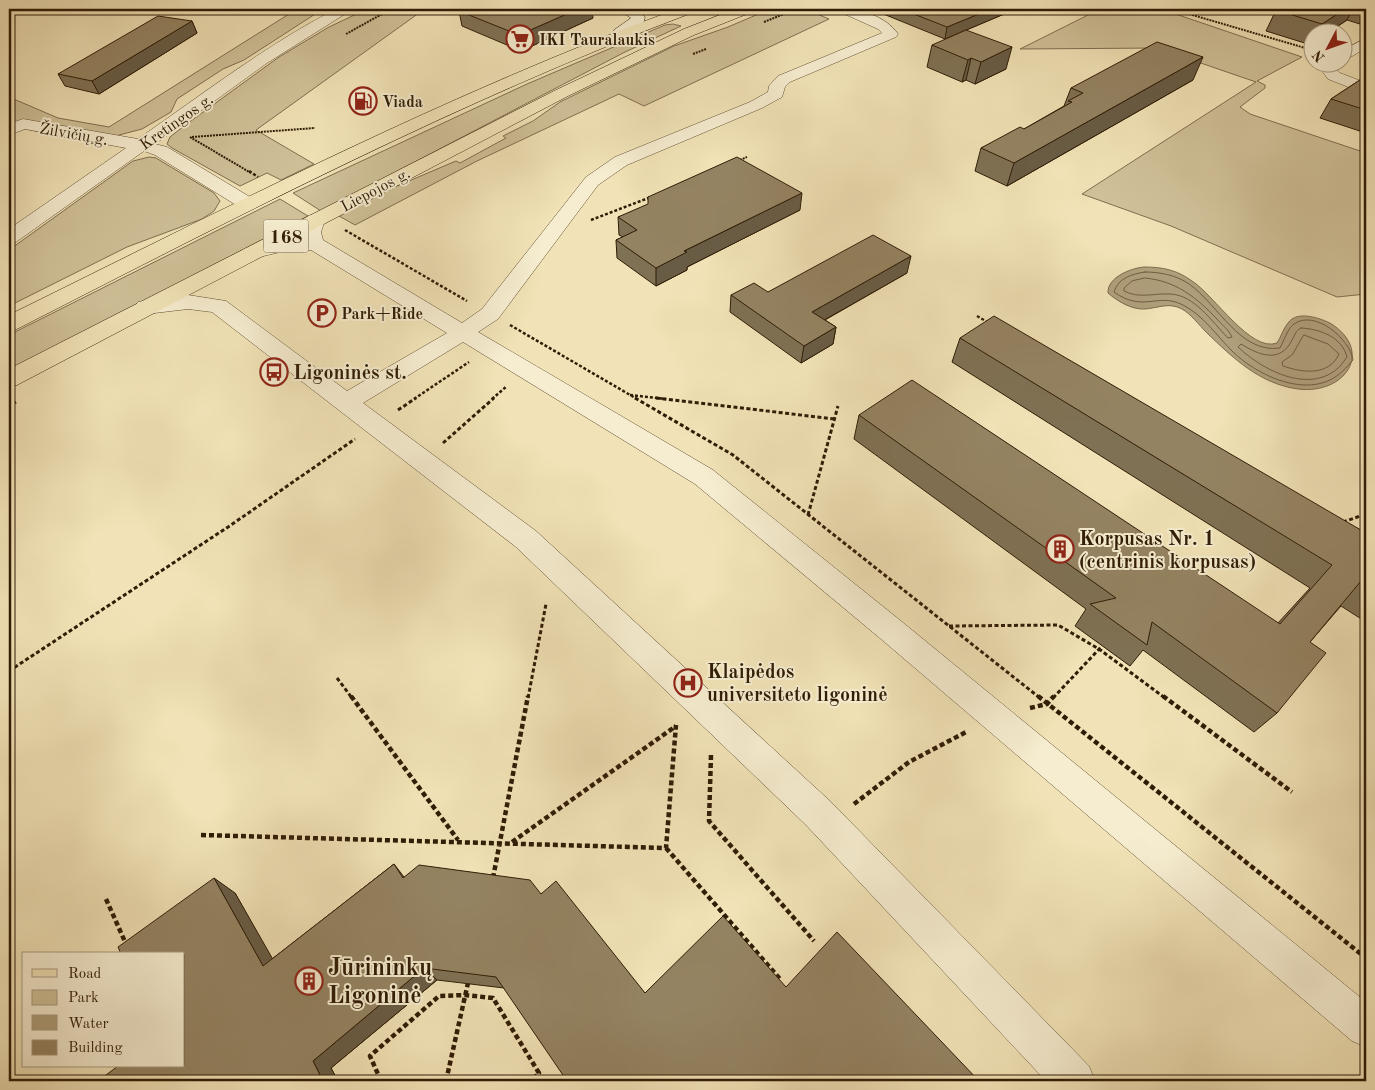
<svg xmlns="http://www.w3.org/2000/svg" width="1375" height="1090" font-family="'Old Standard TT',serif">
<rect width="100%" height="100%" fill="#f1e3b7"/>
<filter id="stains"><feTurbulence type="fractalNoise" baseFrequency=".004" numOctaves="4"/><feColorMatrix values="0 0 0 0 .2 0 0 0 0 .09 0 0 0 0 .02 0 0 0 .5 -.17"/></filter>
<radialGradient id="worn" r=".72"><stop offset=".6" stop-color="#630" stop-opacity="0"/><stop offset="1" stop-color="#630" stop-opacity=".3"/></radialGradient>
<path fill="#d0c199" stroke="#806e50" d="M 297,9 L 323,9 L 244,60 L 223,69 L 177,99 L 171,112 L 142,129 L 119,135 L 104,146 L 22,128 L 9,124 L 9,97 L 58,118 L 109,127 Z
M 367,9 L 430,9 L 419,13 L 256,130 L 314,164 L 281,180 L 267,173 L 240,186 L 172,148 L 167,144 L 170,137 L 184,126 L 279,57 L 329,27 Z
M 770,9 L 805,9 L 829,19 L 644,106 L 619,94 L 477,161 L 355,225 L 339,216 L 383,192 L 456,161 L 460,163 L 506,138 L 503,136 L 533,121 L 560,102 L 674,46 L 728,27 Z
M 1100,9 L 1161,9 L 1302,57 L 1257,81 L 1265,85 L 1265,88 L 1240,107 L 1250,114 L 1366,153 L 1366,294 L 1337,297 L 1171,226 L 1082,194 L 1256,82 L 1157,48 L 1020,49 Z
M 673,24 L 681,26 L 623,53 L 321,211 L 293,193 L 527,84 L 665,25 Z
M 149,157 L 156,158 L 214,193 L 220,201 L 214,211 L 202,219 L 127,247 L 9,306 L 9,250 L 133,161 Z
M 280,199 L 308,216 L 9,371 L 9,335 Z"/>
<path fill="#af9f7b" stroke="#7c6b4c" d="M 1144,267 C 1163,267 1177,270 1192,281 C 1214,295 1251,353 1277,343 C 1281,337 1283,329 1288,323 C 1297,310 1319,318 1330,323 C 1375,351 1345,395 1298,389 C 1260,384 1233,358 1207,333 C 1199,325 1191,314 1182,309 C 1169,302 1158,308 1145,309 C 1132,310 1117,301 1108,293 C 1107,277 1132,268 1144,267 Z"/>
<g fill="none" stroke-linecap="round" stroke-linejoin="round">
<path stroke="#705e40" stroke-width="1" d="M 1145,272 C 1160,272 1176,275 1189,284 C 1218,304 1240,354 1280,348 C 1284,341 1287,329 1294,324 C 1315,309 1350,339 1353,360 C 1346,368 1340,375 1330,380 C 1299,395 1256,374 1233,352 C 1217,336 1203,315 1183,305 C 1158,292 1143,313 1114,292 C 1118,278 1132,274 1145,272 Z
M 1145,278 C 1176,281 1196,297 1217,319 C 1222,325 1229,330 1232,337 L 1228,338 C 1212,322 1195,295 1170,294 C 1153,293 1140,299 1124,291 L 1124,288 L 1132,281 Z
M 1301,328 C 1320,329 1342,337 1347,357 C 1344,361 1341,366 1337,369 C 1307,394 1261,369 1238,347 L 1241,344 C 1259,355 1280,364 1292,340 C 1295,335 1295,331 1301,328 Z
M 1304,335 L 1328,344 L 1339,354 C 1329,376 1303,373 1283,366 L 1282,362 L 1292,355 Z"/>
<g stroke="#604e32" stroke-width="1">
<path id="minor" d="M 336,9 L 353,9 L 267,63 L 155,144 L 167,147 L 255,200 L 257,204 L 255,208 L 248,210 L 241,208 L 155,155 L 144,151 L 16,242 L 9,244 L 9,229 L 126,148 L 25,129 L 9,135 L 9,124 L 23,119 L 138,139 C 203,94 266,45 336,9 Z
M 838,9 C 859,8 886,16 898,34 L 896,37 L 790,82 L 785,87 L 782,97 L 762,108 L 627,165 L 598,185 L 498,319 L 478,332 L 713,470 L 901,621 L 1366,1002 L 1366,1047 L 1352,1041 L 881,639 L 695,484 L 463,342 L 363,403 L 536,531 L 830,801 L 1089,1066 L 1095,1081 L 1046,1081 L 806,825 L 516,547 L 212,312 L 188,309 L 146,314 L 138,312 L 135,307 L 138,302 L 188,295 L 226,301 L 347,391 L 447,333 L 311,250 L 280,252 L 251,259 L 244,257 L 241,253 L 244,249 L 280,240 L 302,239 L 302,230 L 308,216 L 315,214 L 322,216 L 325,220 L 321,232 L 323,240 L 462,323 L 482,309 L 586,177 L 615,157 L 750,102 L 768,92 L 769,86 L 778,76 L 882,33 L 878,29 L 840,12 Z
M 1366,38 L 1366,48 L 1342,62 L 1342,51 Z
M 1325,62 L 1342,62 L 1336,69 L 1340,73 L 1366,83 L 1366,94 L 1328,79 L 1320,68 Z"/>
</g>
<g stroke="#301c06" stroke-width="1">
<path id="secondary" d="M 614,9 L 636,9 L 645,17 L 643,24 C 633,30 621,44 610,41 L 608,38 L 614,30 L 631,18 L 625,14 L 616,12 Z
M 653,9 C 662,8 675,6 682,14 L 675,18 L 655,12 Z"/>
</g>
<g stroke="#301c06" stroke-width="1">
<path id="primary" d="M 677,9 L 696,9 L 694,12 C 461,100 238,216 17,329 L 9,331 L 9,315 C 228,207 447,94 677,9 Z
M 735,9 L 754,9 L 752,12 L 694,35 L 568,96 L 17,385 L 9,387 L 9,369 L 556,90 L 684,29 Z"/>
</g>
<path stroke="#301c06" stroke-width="2" stroke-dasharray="2 1" stroke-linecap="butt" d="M 592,9 L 601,11
M 1172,9 L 1312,50
M 764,22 L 796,9
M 346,34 L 391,9
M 693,54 L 706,49
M 190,137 L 251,173
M 192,137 L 315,128
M 740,160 L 747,157"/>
<path stroke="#301c06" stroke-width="2.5" stroke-dasharray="3 2" stroke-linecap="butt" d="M 249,171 L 258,177
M 591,220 L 651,197
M 345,230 L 467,301
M 977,316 L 989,323
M 510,325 L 637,399
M 630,395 L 666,399
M 414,399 L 469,362
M 492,399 L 507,386"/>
<path stroke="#301c06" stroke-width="3" stroke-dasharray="4 2.5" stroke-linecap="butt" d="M 635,398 L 733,455 L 1040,698
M 656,398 L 835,419
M 9,406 L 16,402
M 398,410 L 416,398
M 443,443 L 494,398
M 808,515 L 838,406
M 1343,522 L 1366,514
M 949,626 L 1058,625 L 1099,649 L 1165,698
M 9,671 L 231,525 L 355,439
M 337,678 L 352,698
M 528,698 L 546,604
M 1053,698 L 1102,646"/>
<path stroke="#301c06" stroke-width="4.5" stroke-dasharray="5 3" stroke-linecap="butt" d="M 351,696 L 458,840
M 1038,696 L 1366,958
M 1163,696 L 1292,792
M 1030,708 L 1047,704 L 1054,696
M 711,755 L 709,821 L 814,941
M 854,804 L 909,762 L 968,731
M 201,835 L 666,848 L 676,725
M 512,842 L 676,726
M 666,848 L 780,979
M 493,878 L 528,696
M 106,899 L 126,944
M 381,1081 L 370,1056 L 439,996 L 465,995 L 493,998 L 539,1073 L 531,1081
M 446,1081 L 468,983"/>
<use href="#minor" fill="#f6edd0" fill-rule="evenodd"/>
<use href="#secondary" fill="#f6edd0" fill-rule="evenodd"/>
<use href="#primary" fill="#f1e3b7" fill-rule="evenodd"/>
</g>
<path fill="#7f7154" stroke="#301c06" d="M 871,9 L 1016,9 L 945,39 Z
M 1279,9 L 1366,9 L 1366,20 L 1360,24 L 1347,20 L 1329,32 L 1312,32 L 1312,44 L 1311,45 L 1266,31 L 1276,10 Z
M 459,11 L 593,18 L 521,51 L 462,26 Z
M 192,21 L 197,33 L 99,94 L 65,86 L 58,74 Z
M 932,45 L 1006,69 L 975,84 L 966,80 L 962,82 L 927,67 Z
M 1366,76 L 1366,133 L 1320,118 L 1331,99 Z
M 1193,80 L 1007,186 L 975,171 L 981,148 L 1024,129 L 1064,106 L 1071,88 Z
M 800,210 L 687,267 L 687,270 L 656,286 L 617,258 L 616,240 L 623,237 L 619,235 L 618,217 Z
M 907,273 L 825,320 L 836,327 L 833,344 L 801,363 L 730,312 L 731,295 L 768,292 Z
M 960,338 L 1366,533 L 1366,622 L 1341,606 L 1310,642 L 1277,713 L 1254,732 L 1143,650 L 1130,666 L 1075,626 L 1086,609 L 854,439 L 859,415 L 1278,623 L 1310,588 L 952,362 Z
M 394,864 L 404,877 L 541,894 L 645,993 L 786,987 L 979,1081 L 504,988 L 437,980 L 331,1068 L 338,1081 L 98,1081 L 184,1066 L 235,893 L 272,959 Z"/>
<path fill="#685c45" stroke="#301c06" d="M 578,9 L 592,9 L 593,18 L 521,51 L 519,35 Z
M 991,9 L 1016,9 L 945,39 L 947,27 Z
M 1345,9 L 1353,9 L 1347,20 L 1329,32 L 1318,32 L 1322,24 Z
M 1366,13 L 1366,20 L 1360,24 Z
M 192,21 L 197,33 L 99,94 L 92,81 Z
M 1012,47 L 1006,69 L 975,84 L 981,62 Z
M 1203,57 L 1193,80 L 1007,186 L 1014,163 Z
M 971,58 L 966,80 L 962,82 L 968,60 Z
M 802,193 L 800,210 L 687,267 L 687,270 L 656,286 L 656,268 L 684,251 Z
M 911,256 L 907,273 L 810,328 L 812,312 Z
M 836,327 L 833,344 L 801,363 L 804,346 Z
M 214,878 L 235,893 L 283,977 L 263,966 Z
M 424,968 L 437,980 L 331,1068 L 338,1081 L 323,1081 L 313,1061 Z"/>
<path fill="#948362" stroke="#301c06" d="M 464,9 L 578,9 L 519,35 L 459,11 Z
M 901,9 L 991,9 L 947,27 Z
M 1279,9 L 1345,9 L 1322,24 L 1276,10 Z
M 158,16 L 192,21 L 92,81 L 58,74 Z
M 966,30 L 1012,47 L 981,62 L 971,58 L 968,60 L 932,45 Z
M 1157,42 L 1203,57 L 1014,163 L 981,148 L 1020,127 L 1024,129 L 1072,102 L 1068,101 L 1083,93 L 1071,88 Z
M 1366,76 L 1366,110 L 1331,99 Z
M 737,157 L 802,193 L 684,251 L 687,252 L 656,268 L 616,240 L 637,230 L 618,217 L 648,204 L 648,197 Z
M 873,235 L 911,256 L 812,312 L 836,327 L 804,346 L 731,295 L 754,283 L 768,292 Z
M 994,316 L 1366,533 L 1366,584 L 1361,581 L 1310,642 L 1326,653 L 1277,713 L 1152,622 L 1147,645 L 1090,604 L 1116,598 L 859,415 L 912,380 L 1280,624 L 1332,565 L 960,338 Z
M 394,864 L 403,878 L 419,865 L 530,880 L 541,894 L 556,881 L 645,993 L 723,916 L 786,987 L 837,932 L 979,1081 L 567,1081 L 496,977 L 424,968 L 313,1061 L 323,1081 L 98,1081 L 118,1066 L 184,1066 L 184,954 L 121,954 L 118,947 L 214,878 L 263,966 Z"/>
<defs>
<g id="supermarket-ring" transform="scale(1.4375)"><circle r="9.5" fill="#f6edd0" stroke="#8f2418" stroke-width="1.5"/><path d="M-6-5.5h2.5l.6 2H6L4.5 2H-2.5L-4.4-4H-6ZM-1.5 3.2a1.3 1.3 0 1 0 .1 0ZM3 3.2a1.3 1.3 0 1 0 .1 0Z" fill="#8f2418"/></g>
<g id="fuel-ring" transform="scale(1.4375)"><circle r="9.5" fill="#f6edd0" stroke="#8f2418" stroke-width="1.5"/><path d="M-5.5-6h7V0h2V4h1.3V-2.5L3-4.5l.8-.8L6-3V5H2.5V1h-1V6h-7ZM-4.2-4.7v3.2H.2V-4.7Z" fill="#8f2418"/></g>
<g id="parking-ring" transform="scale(1.4375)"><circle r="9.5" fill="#f6edd0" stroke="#8f2418" stroke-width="1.5"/><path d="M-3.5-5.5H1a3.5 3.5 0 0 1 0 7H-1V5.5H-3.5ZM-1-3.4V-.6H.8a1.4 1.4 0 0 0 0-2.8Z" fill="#8f2418"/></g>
<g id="bus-ring" transform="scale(1.4375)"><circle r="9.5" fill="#f6edd0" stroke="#8f2418" stroke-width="1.5"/><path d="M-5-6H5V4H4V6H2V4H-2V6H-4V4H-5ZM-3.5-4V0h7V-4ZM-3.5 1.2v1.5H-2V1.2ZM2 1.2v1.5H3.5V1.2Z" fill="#8f2418"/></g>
<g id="building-ring" transform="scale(1.4375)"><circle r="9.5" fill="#f6edd0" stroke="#8f2418" stroke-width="1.5"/><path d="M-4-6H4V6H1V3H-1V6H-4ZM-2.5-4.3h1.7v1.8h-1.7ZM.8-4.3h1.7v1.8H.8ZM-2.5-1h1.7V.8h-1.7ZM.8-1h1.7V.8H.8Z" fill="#8f2418"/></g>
<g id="hospital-ring" transform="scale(1.4375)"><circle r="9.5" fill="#f6edd0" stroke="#8f2418" stroke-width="1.5"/><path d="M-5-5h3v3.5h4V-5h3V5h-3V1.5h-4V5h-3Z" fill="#8f2418"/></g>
</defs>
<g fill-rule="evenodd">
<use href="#supermarket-ring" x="520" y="39"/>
<use href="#fuel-ring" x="363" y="101"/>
<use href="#parking-ring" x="322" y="313"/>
<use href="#bus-ring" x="274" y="372"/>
<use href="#building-ring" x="1060" y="549"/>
<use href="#hospital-ring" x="688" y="683"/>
<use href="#building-ring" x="309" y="981"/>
</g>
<g text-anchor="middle" stroke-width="4" stroke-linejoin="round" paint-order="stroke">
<g font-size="16" font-weight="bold" fill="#301c06" stroke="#f6edd0" text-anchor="start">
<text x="539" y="45">IKI Tauralaukis</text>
<text x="382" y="107">Viada</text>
<text x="341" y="319">Park+Ride</text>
</g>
<g font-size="16" fill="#301c06" stroke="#f6edd0">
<text transform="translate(176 121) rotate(-35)" y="6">Kretingos g.</text>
<text transform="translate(74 133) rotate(10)" y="6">Žilvičių g.</text>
<text transform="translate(375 189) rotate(-28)" y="6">Liepojos g.</text>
</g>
<rect fill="#f6edd0" stroke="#6b5b43" stroke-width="1" x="263.5" y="219.5" width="45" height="33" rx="4"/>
<g font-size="19" font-weight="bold" fill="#301c06">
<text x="286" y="243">168</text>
</g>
<g font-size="20" font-weight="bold" fill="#301c06" stroke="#f6edd0" text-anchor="start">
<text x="293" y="379">Ligoninės st.</text>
<text x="1079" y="545">Korpusas Nr. 1<tspan x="1079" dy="23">(centrinis korpusas)</tspan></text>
<text x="707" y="678">Klaipėdos<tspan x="707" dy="23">universiteto ligoninė</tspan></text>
</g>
<g font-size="24" font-weight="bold" fill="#301c06" stroke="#f6edd0" text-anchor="start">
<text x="328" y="975">Jūrininkų<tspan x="328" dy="28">Ligoninė</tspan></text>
</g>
</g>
<rect width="1375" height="1090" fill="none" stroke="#f1e3b7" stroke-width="30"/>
<rect x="10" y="10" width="1355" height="1070" fill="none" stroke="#301c06" stroke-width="2.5"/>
<rect x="15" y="15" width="1345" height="1060" fill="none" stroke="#301c06"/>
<rect x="22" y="952" width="162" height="115" fill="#f6edd0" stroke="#a7997f"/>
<rect x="32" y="969" width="25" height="8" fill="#f1e3b7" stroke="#a7997f"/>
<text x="68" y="978" font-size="15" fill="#301c06">Road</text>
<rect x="32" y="990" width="25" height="15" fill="#d0c199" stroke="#a7997f"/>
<text x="68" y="1002" font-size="15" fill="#301c06">Park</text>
<rect x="32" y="1015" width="25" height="15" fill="#af9f7b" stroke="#a7997f"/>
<text x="68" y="1028" font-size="15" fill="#301c06">Water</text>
<rect x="32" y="1040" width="25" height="15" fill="#948362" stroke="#a7997f"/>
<text x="68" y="1052" font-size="15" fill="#301c06">Building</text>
<g transform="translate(1328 48) rotate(229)"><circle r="24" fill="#f6edd0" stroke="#a7997f"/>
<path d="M0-4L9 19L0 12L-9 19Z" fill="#8f2418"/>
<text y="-8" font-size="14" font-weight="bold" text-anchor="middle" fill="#301c06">N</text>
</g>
<rect width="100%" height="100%" filter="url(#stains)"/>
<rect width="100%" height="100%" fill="url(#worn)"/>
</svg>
